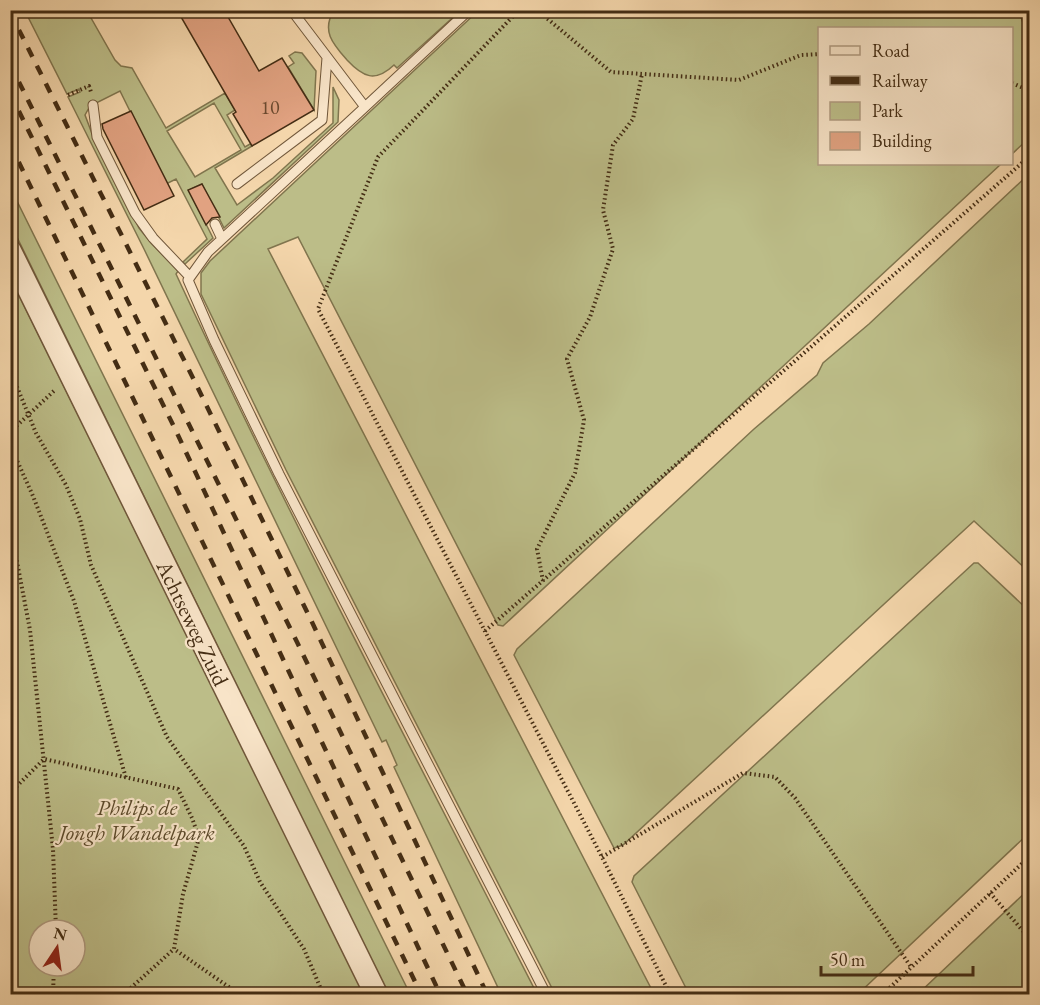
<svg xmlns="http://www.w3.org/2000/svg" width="1040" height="1005" font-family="'EB Garamond',serif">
<rect width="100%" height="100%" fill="#f4d6ab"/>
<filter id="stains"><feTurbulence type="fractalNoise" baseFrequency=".00333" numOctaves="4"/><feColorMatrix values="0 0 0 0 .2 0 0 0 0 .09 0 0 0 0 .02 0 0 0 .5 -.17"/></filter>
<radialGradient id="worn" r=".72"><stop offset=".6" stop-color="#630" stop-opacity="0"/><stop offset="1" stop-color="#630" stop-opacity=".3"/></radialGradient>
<path fill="#bcbd88" stroke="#80754e" stroke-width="1.5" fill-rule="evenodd" d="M 334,10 L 460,10 L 460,11 L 397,68 L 394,65 C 375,83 363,77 347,60 C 333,44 321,31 334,10 Z
M 479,10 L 1019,11 L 1029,42 L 1029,138 L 1012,154 L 1012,28 L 820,28 L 820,164 L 1001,164 L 503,626 L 498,625 L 298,237 L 268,249 L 654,994 L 555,994 L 286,470 L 201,294 L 201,273 L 210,261 Z
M 25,11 L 87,11 L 115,60 L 121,66 L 132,68 L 166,128 L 225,93 L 235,110 L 227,115 L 245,147 L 250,144 L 252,146 L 215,168 L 237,205 L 273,178 L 333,123 L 333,87 L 339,100 L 338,122 L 224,228 L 202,184 L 189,190 L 213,238 L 185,264 L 183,262 L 207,239 L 176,179 L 166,184 L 120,91 L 90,106 L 85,115 L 94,139 L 139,228 L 151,243 L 178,271 L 176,274 C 289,518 415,755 537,994 L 501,994 L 394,767 L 397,765 L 386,740 L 382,742 L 144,249 L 68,97 L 80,92 L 79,89 L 67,94 ZM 214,103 L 241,150 L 195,177 L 167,131 Z
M 295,52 L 302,53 L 316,71 L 314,110 L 288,67 L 294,63 L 289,56 Z
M 1029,174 L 1029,572 L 974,521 L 623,845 L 614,848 L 514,655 L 517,649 L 754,429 L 817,375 L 823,363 L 869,324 Z
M 10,187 L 410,994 L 388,994 L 11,225 Z
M 10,277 L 364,994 L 11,994 ZM 39,930 L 75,930 L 75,966 L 39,966 Z
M 974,563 L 978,563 L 1029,611 L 1029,833 L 858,994 L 689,994 L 632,882 L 634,876 Z
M 1029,889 L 1029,994 L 918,994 Z"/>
<path fill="#e1a281" stroke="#442d14" stroke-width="1.5" d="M 177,10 L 224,10 L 259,71 L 282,58 L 314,110 L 252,146 L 233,114 L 236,112 Z
M 131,111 L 174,196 L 144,210 L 103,129 L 102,124 Z
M 202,184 L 220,217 L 212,218 L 206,225 L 188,190 Z"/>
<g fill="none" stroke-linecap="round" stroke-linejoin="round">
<g stroke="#70573a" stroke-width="11">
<path id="service" d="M 306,10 L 296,16 L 365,107 L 208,252 L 188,280 L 214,340 L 279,474 L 546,994
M 93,105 L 97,137 L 135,213 L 153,238 L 190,277
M 365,107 L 469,10
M 237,184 L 322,120 L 327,58
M 215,224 L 222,239"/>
</g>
<g stroke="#70573a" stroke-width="25">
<path id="tertiary" d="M 10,251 L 376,994"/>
</g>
<path stroke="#442d14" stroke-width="4" stroke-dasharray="1.5 3" stroke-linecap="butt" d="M 519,10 L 378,157 L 318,309 L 602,857 L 670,994
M 537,10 L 611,72 L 739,80 L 801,55 L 820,54
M 1026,10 L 1030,21
M 1012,83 L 1030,91
M 68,95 L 89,86 L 91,92
M 10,370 L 36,433 L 66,485 L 80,519 L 91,565 L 167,737 L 244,846 L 260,882 L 304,949 L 323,994
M 10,432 L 56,389
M 10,445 L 33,496 L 74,601 L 126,778
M 10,525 L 30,630 L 53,849 L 56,930
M 543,581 L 537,549 L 575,473 L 584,420 L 567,359 L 590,317 L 613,249 L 603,210 L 613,145 L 633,119 L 642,74
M 485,631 L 1030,156
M 10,793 L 44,759 L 178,789 L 192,818 L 199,838 L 183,894 L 174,949 L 239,994
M 602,857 L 743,773 L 775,777 L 795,798 L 911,967
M 990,893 L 1030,939
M 53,994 L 54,966
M 124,994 L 174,949
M 883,994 L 1030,856"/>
<use href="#service" stroke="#f8e4c8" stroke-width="9"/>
<use href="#tertiary" stroke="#f8e4c8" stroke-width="22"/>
<path stroke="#442d14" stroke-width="4.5" stroke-dasharray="10 10" stroke-linecap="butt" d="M 10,12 L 196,384 L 311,620 L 487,994
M 10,64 L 297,642 L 467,994
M 10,93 L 177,433 L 440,994
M 10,144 L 421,994"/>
</g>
<g text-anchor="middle" stroke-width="4.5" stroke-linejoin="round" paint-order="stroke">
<g font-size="20" fill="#6b4a2f">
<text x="270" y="114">10</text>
</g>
<g font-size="22" fill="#442d14" stroke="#f8e4c8">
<text transform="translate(193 623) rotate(64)" y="8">Achtseweg Zuid</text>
</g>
<g font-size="22" font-style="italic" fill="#5c4a2b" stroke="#f8e4c8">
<text x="137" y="815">Philips de<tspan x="137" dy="25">Jongh Wandelpark</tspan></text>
</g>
</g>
<rect width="1040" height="1005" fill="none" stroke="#f4d6ab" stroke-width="36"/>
<rect x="12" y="12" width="1016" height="981" fill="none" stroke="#442d14" stroke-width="3"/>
<rect x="18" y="18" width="1004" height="969" fill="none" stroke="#442d14" stroke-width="1.5"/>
<rect x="818" y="27" width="195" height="138" fill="#f8e4c8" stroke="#b09b80" stroke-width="1.5"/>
<rect x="830" y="46" width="30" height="9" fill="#f8e4c8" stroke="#b09b80" stroke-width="1.5"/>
<text x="872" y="57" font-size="18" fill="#442d14">Road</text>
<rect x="830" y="76" width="30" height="9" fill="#442d14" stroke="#b09b80" stroke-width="1.5"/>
<text x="872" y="87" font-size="18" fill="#442d14">Railway</text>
<rect x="830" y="102" width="30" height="18" fill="#bcbd88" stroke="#b09b80" stroke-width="1.5"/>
<text x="872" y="117" font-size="18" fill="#442d14">Park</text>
<rect x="830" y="132" width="30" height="18" fill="#e1a281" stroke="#b09b80" stroke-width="1.5"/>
<text x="872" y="147" font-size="18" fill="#442d14">Building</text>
<g transform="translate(57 948) rotate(13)"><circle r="28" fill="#f8e4c8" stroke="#b09b80" stroke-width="1.5"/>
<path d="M0-4.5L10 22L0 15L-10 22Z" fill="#8f2418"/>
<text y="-9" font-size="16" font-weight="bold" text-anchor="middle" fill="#442d14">N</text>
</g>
<path d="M821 966v9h152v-9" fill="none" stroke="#442d14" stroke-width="3"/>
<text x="830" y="966" font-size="18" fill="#442d14" stroke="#f8e4c8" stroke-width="4.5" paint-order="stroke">50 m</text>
<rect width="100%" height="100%" filter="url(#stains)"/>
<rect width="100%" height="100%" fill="url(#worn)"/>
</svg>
